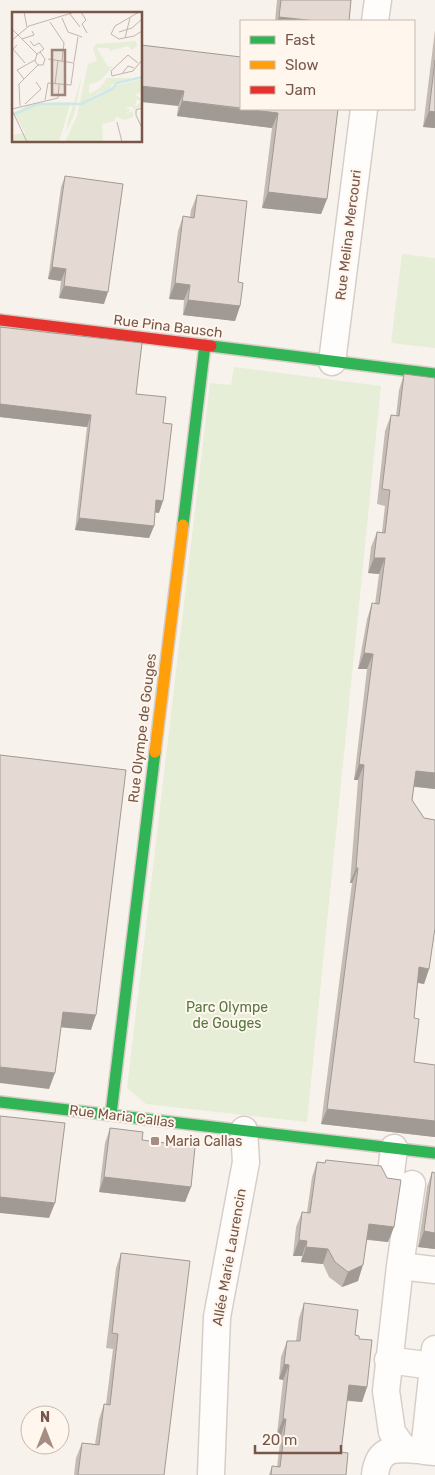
<svg xmlns="http://www.w3.org/2000/svg" width="435" height="1475" font-family="Rubik,sans-serif">
<rect width="100%" height="100%" fill="#f8f2ec"/>
<path fill="#e6eed7" d="M 402,254 L 435,258 L 435,348 L 391,343 Z
M 234,367 L 381,386 L 307,1122 L 146,1104 L 127,1088 L 210,383 L 231,385 Z"/>
<g fill="none" stroke-linecap="round" stroke-linejoin="round">
<g stroke="#d7cec8" stroke-width="29">
<path id="street" d="M 375,21 L 378,0
M 332,362 L 364,109
M 390,1181 L 394,1148
M 400,1266 L 412,1184
M 435,1349 L 424,1451 L 435,1452
M 388,1360 L 433,1366
M 404,1449 L 392,1432 L 386,1391 L 400,1266 L 435,1270
M 211,1475 L 217,1317 L 246,1162 L 244,1130
M 375,1475 C 378,1447 395,1448 418,1450"/>
</g>
<g stroke="#d8cec8" stroke-width="14">
<path id="fast" d="M 211,346 L 435,374
M 183,525 L 205,345
M 0,1102 L 435,1153
M 111,1114 L 155,752"/>
</g>
<g stroke="#d8cec8" stroke-width="14">
<path id="slow" d="M 155,752 L 183,525"/>
</g>
<g stroke="#d8cec8" stroke-width="14">
<path id="jam" d="M 0,320 L 211,346"/>
</g>
<use href="#street" stroke="#fefdfc" stroke-width="26"/>
<use href="#fast" stroke="#30b455" stroke-width="11"/>
<use href="#slow" stroke="#ff9f0a" stroke-width="11"/>
<use href="#jam" stroke="#e5322d" stroke-width="11"/>
</g>
<path fill="#c5bbb5" d="M 277,0 L 351,0 L 349,21 L 275,21 Z
M 435,30 L 435,128 L 423,127 Z
M 141,45 L 338,109 L 327,199 L 321,214 L 262,208 L 272,128 L 177,116 L 178,106 Z
M 65,176 L 104,304 L 59,298 L 61,281 L 48,279 L 61,187 Z
M 197,195 L 238,282 L 240,306 L 235,321 L 183,315 L 184,300 L 169,299 L 178,231 L 183,216 L 190,217 L 191,210 Z
M 0,327 L 136,394 L 163,423 L 159,513 L 155,512 L 154,526 L 149,538 L 75,530 L 87,427 L 0,417 Z
M 404,374 L 435,378 L 435,789 L 414,787 L 412,800 L 429,969 L 424,984 L 418,983 L 414,1018 L 414,1062 L 435,1065 L 435,1137 L 321,1124 L 352,883 L 350,883 L 358,780 L 354,780 L 367,669 L 358,669 L 367,619 L 372,603 L 375,604 L 379,574 L 368,573 L 371,547 L 377,532 L 382,532 L 385,506 L 377,504 L 385,431 L 391,415 L 396,416 L 399,390 Z
M 110,1128 L 191,1187 L 185,1202 L 99,1192 L 105,1143 Z
M 326,1160 L 394,1227 L 388,1242 L 367,1240 L 358,1281 L 342,1287 L 329,1277 L 323,1264 L 301,1262 L 302,1256 L 293,1256 L 296,1227 L 302,1212 L 307,1212 L 312,1177 L 317,1162 L 325,1163 Z
M 432,1172 L 435,1249 L 418,1247 L 427,1187 Z
M 121,1253 L 164,1475 L 74,1475 L 76,1458 L 82,1443 L 95,1444 L 99,1419 L 104,1404 L 106,1404 L 113,1349 L 106,1348 L 116,1268 Z
M 304,1303 L 355,1335 L 359,1339 L 367,1387 L 362,1402 L 347,1401 L 341,1452 L 346,1475 L 269,1475 L 272,1466 L 277,1467 L 281,1435 L 277,1434 L 283,1380 L 279,1379 L 281,1357 L 287,1341 L 296,1341 L 299,1318 Z"/>
<path fill="#a09994" d="M 279,17 L 317,21 L 277,21 Z
M 141,86 L 184,91 L 178,106 L 141,102 Z
M 182,101 L 241,109 L 278,113 L 272,128 L 177,116 Z
M 429,111 L 435,112 L 435,128 L 423,127 Z
M 268,192 L 327,199 L 321,214 L 262,208 Z
M 52,267 L 66,269 L 61,281 L 48,279 Z
M 175,283 L 190,285 L 184,300 L 169,299 Z
M 64,286 L 108,292 L 104,304 L 59,298 Z
M 188,300 L 240,306 L 235,321 L 183,315 Z
M 0,404 L 91,415 L 87,427 L 0,417 Z
M 156,500 L 163,501 L 159,513 L 152,512 Z
M 79,518 L 154,526 L 149,538 L 75,530 Z
M 374,558 L 385,558 L 379,574 L 368,573 Z
M 364,653 L 373,654 L 367,669 L 358,669 Z
M 359,764 L 364,765 L 358,780 L 354,780 Z
M 416,771 L 435,773 L 435,789 L 411,786 Z
M 356,868 L 358,868 L 352,883 L 350,883 Z
M 419,967 L 429,969 L 424,984 L 414,982 Z
M 63,1012 L 96,1015 L 91,1030 L 57,1027 Z
M 0,1067 L 55,1073 L 49,1089 L 0,1083 Z
M 327,1109 L 435,1121 L 435,1137 L 321,1124 Z
M 104,1177 L 191,1187 L 185,1202 L 99,1192 Z
M 0,1197 L 55,1203 L 49,1218 L 0,1213 Z
M 369,1224 L 394,1227 L 388,1242 L 363,1239 Z
M 424,1231 L 435,1233 L 435,1249 L 418,1247 Z
M 299,1240 L 307,1241 L 302,1256 L 293,1256 Z
M 306,1247 L 328,1249 L 323,1264 L 301,1262 Z
M 363,1265 L 358,1281 L 342,1287 L 348,1272 Z
M 284,1364 L 289,1365 L 283,1380 L 279,1379 Z
M 349,1385 L 367,1387 L 362,1402 L 344,1400 Z
M 283,1419 L 286,1419 L 281,1435 L 277,1434 Z"/>
<path fill="#e5dad3" stroke="#a09994" d="M 281,0 L 351,0 L 349,21 L 317,21 L 279,17 Z
M 141,45 L 241,57 L 241,108 L 182,101 L 184,91 L 141,86 Z
M 435,60 L 435,112 L 429,111 Z
M 245,109 L 338,109 L 327,199 L 268,192 L 278,113 Z
M 65,176 L 123,184 L 108,292 L 64,286 L 66,269 L 52,267 Z
M 197,195 L 247,201 L 238,282 L 243,283 L 240,306 L 188,300 L 190,285 L 175,283 L 183,216 L 194,218 Z
M 0,327 L 142,343 L 136,394 L 166,397 L 163,423 L 172,424 L 163,501 L 156,500 L 154,526 L 79,518 L 91,415 L 0,404 Z
M 404,374 L 435,378 L 435,773 L 416,771 L 412,800 L 424,818 L 435,820 L 435,928 L 429,969 L 419,967 L 414,1018 L 419,1019 L 414,1062 L 435,1065 L 435,1121 L 327,1109 L 358,868 L 356,868 L 364,765 L 359,764 L 373,654 L 364,653 L 372,603 L 379,604 L 385,558 L 374,558 L 377,532 L 385,533 L 390,490 L 382,489 L 391,415 L 399,416 Z
M 0,755 L 126,770 L 96,1015 L 63,1012 L 55,1073 L 0,1067 Z
M 0,1116 L 65,1123 L 55,1203 L 0,1197 Z
M 110,1128 L 143,1132 L 142,1140 L 195,1147 L 191,1187 L 104,1177 Z
M 326,1160 L 381,1166 L 387,1178 L 401,1180 L 394,1227 L 369,1224 L 363,1265 L 348,1272 L 335,1262 L 328,1249 L 306,1247 L 307,1241 L 299,1240 L 302,1212 L 310,1213 L 317,1162 L 325,1163 Z
M 432,1172 L 435,1173 L 435,1233 L 424,1231 Z
M 121,1253 L 190,1261 L 164,1475 L 78,1475 L 82,1443 L 99,1445 L 104,1404 L 110,1405 L 118,1334 L 112,1333 Z
M 304,1303 L 358,1310 L 355,1335 L 359,1336 L 359,1339 L 372,1340 L 367,1387 L 349,1385 L 341,1452 L 348,1453 L 346,1475 L 271,1475 L 272,1466 L 280,1467 L 286,1419 L 283,1419 L 289,1365 L 284,1364 L 287,1341 L 300,1341 Z"/>
<rect fill="#a58d83" stroke="#fff7ee" stroke-width="2" x="150" y="1136" width="10" height="10" rx="2.5"/>
<g text-anchor="middle" stroke-width="4" stroke-linejoin="round" paint-order="stroke">
<g font-size="14" fill="#78574a" stroke="#fff7ee">
<text transform="translate(348 235) rotate(-83)" y="5">Rue Melina Mercouri</text>
<text transform="translate(168 326) rotate(7)" y="5">Rue Pina Bausch</text>
<text transform="translate(142 728) rotate(-83)" y="5">Rue Olympe de Gouges</text>
<text transform="translate(122 1116) rotate(7)" y="5">Rue Maria Callas</text>
<text transform="translate(229 1257) rotate(-80)" y="5">Allée Marie Laurencin</text>
</g>
<g font-size="14" fill="#54783f" stroke="#fff7ee">
<text x="227" y="1012">Parc Olympe<tspan x="227" dy="16">de Gouges</tspan></text>
</g>
<g font-size="14" fill="#78574a" stroke="#fff7ee" text-anchor="start">
<text x="165" y="1146">Maria Callas</text>
</g>
</g>
<g transform="translate(12 12)">
<rect width="130" height="130" fill="#f8f2ec"/>
<path d="M 124,29 L 125,34 L 120,38 L 116,34 L 98,39 L 97,36 L 85,36 L 96,55 L 101,54 L 89,68 L 77,73 L 77,82 L 88,76 L 95,66 L 120,66 L 99,73 L 99,77 L 86,81 L 68,93 L 99,78 L 105,73 L 130,67 L 130,81 L 123,82 L 130,88 L 124,88 L 123,95 L 129,90 L 130,94 L 123,98 L 120,95 L 113,95 L 119,98 L 113,102 L 121,99 L 121,105 L 113,108 L 104,105 L 103,109 L 90,112 L 91,130 L 53,130 L 65,104 L 76,52 L 85,49 L 81,37 L 84,32 ZM 70,64 L 62,103 L 54,120 L 56,109 ZM 44,90 L 59,90 L 47,130 L 0,130 L 0,123 L 13,121 L 2,101 L 16,93 Z" fill="#e6eed7"/>
<path fill="none" stroke="#cde8e9" stroke-width="2.5" d="M 0,103 L 26,92 L 69,92 L 100,77 L 105,71 L 130,65"/>
<path fill="none" stroke="#c5b4ab" stroke-width="1" d="M 12,0 L 15,15M 69,0 L 74,8 L 70,12 L 75,21M 127,0 L 103,14 L 99,22 L 107,27 L 122,24 L 130,19M 58,2 L 68,15M 50,6 L 56,20 L 70,25M 38,10 L 52,31 L 50,49M 0,17 L 25,42 L 23,49 L 26,53 L 7,72 L 8,94M 107,20 L 120,16 L 130,7M 113,26 L 118,6M 10,27 L 22,23 L 20,19M 0,28 L 17,14 L 63,0M 18,29 L 22,34 L 27,31 L 32,37 L 25,42M 5,33 L 1,37 L 13,51M 62,50 L 66,25M 126,51 L 116,43 L 99,59 L 100,64 L 121,59 L 130,48M 26,53 L 31,53 L 33,47 L 28,40M 110,62 L 116,54 L 122,56M 12,67 L 5,58 L 23,48M 43,72 L 46,48M 33,88 L 36,71 L 59,73 L 62,51 L 36,47M 13,92 L 29,77 L 24,70M 130,96 L 124,98 L 124,103 L 130,116M 0,97 L 46,86 L 47,73M 0,98 L 15,130M 105,110 L 110,130"/>
<path fill="#9e857a" fill-opacity="0.15" stroke="#9e857a" stroke-width="2.5" d="M 40,38 L 53,38 L 53,83 L 40,83 Z"/>
<rect width="130" height="130" fill="none" stroke="#78574a" stroke-width="2.5"/>
</g>
<rect x="240" y="20" width="175" height="90" fill="#fff7ee" stroke="#c9b7ac"/>
<rect x="250" y="36" width="25" height="8" fill="#30b455" stroke="#c9b7ac"/>
<text x="285" y="45" font-size="15" fill="#78574a">Fast</text>
<rect x="250" y="61" width="25" height="8" fill="#ff9f0a" stroke="#c9b7ac"/>
<text x="285" y="70" font-size="15" fill="#78574a">Slow</text>
<rect x="250" y="86" width="25" height="8" fill="#e5322d" stroke="#c9b7ac"/>
<text x="285" y="95" font-size="15" fill="#78574a">Jam</text>
<g transform="translate(45 1430)"><circle r="24" fill="#fff7ee" stroke="#c9b7ac"/>
<path d="M0-4L9 19L0 12L-9 19Z" fill="#a58d83"/>
<text y="-8" font-size="14" font-weight="bold" text-anchor="middle" fill="#78574a">N</text>
</g>
<path d="M255 1445v8h86v-8" fill="none" stroke="#78574a" stroke-width="2.5"/>
<text x="262" y="1445" font-size="15" fill="#78574a" stroke="#fff7ee" stroke-width="4" paint-order="stroke">20 m</text>
</svg>
